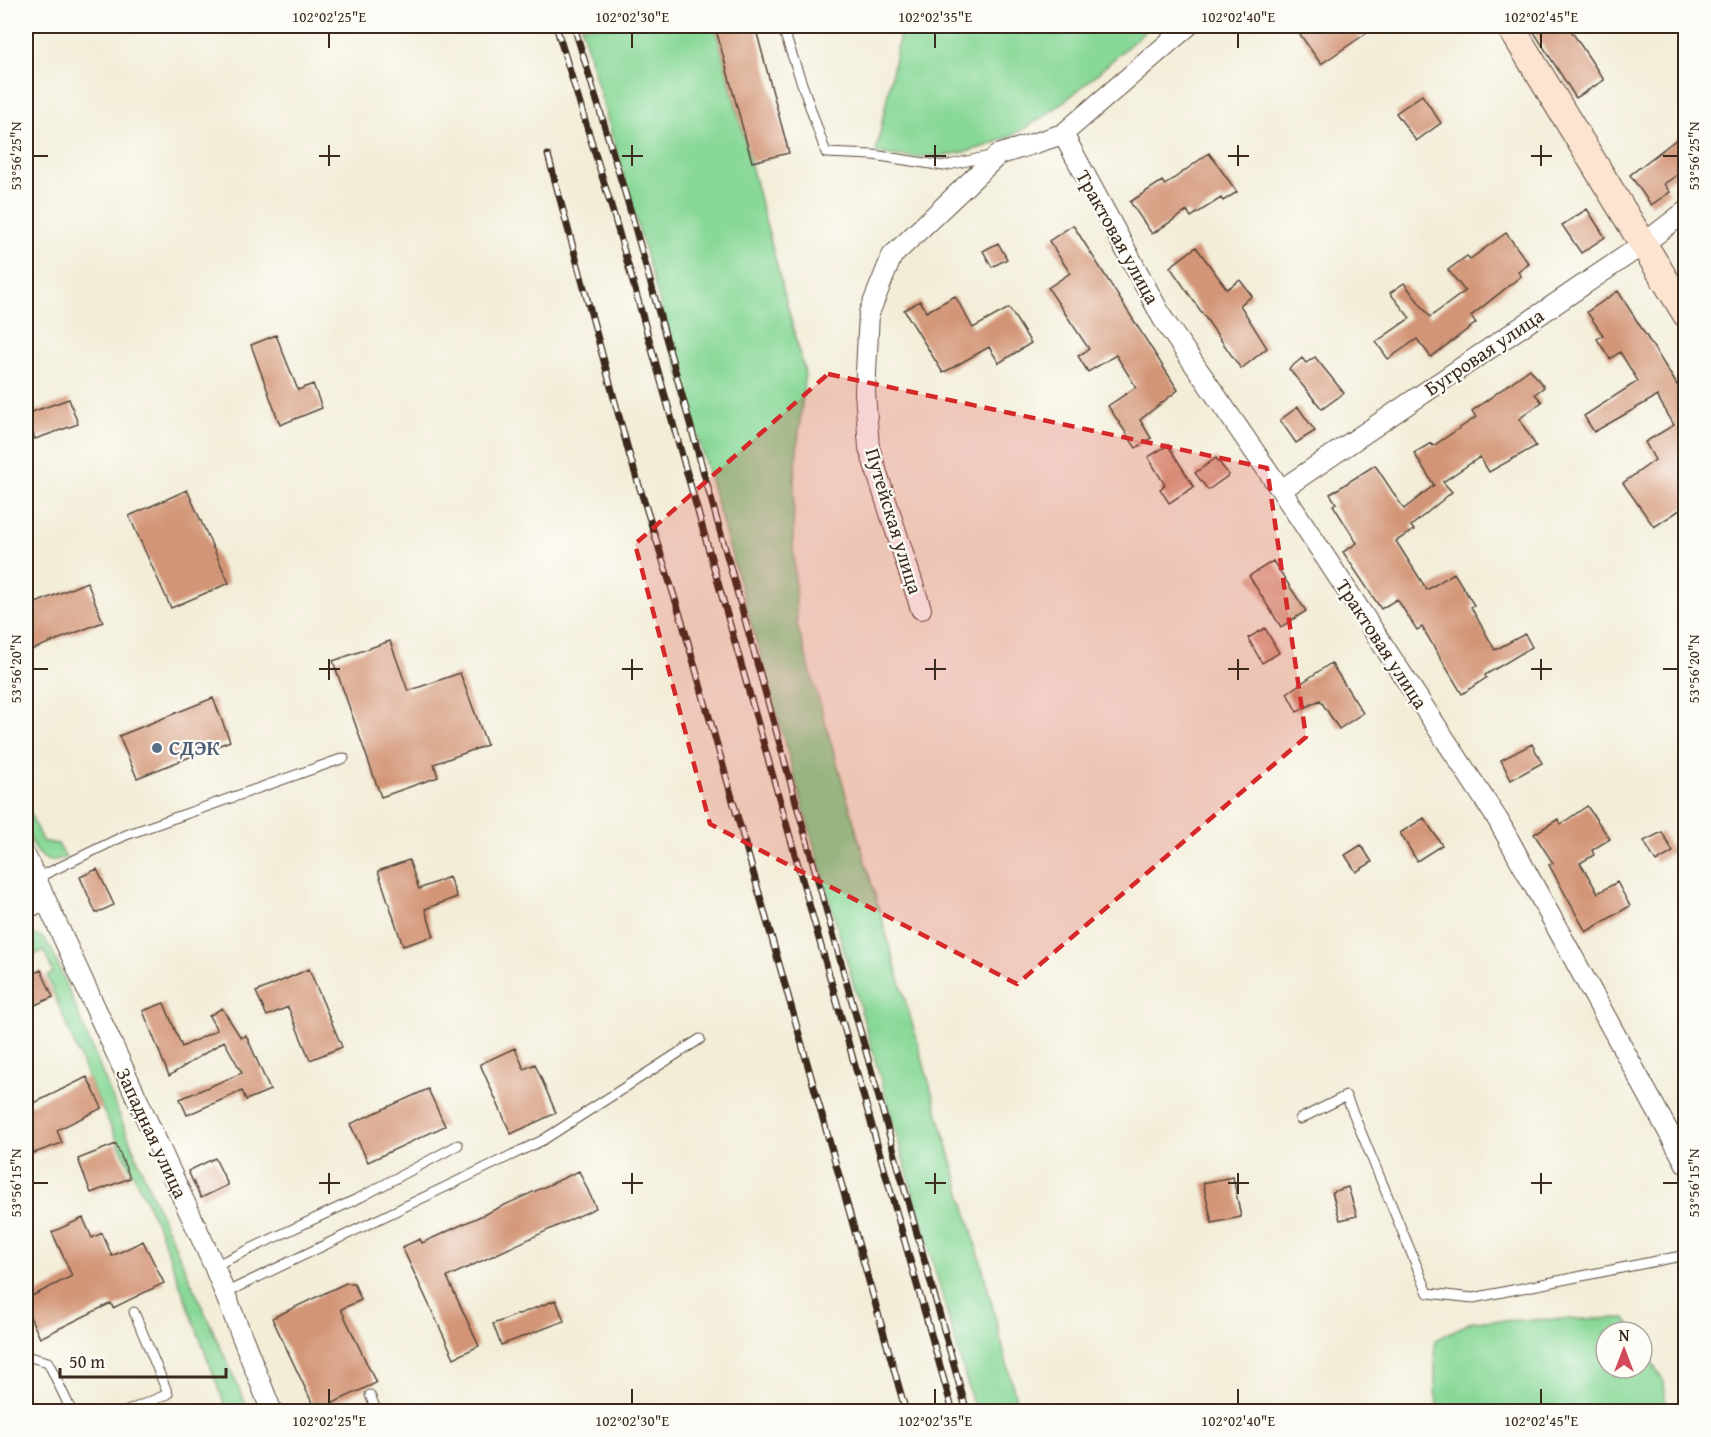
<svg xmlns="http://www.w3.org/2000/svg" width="1711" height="1437" font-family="'Gentium Book Plus',serif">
<rect width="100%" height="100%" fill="#fdfcf7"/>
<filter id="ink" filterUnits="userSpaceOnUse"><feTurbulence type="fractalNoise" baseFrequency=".0167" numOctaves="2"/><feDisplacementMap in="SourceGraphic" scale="12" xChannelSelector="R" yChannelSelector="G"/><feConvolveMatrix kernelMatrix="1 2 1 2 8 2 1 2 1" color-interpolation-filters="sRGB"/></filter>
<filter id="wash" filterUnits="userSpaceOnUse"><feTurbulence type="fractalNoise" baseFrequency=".008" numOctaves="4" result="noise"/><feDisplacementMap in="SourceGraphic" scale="24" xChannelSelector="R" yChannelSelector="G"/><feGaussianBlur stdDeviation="1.35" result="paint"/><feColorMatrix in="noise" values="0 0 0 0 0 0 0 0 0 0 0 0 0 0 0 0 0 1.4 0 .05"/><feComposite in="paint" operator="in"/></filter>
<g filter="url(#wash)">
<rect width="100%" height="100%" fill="#f3edd8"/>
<path fill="#88d898" stroke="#62815b" stroke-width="1.5" d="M 581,26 L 715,26 L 805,374 L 794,480 L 793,540 L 797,625 L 982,1266 L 1019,1411 L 975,1411 Z
M 913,26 L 1151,26 C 1062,103 1005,174 876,153 L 901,28 Z
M 26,803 L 42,841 L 58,844 L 66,858 L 49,861 C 28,851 25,823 26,803 Z
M 26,934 L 42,937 L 52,950 L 152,1195 L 249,1411 L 227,1411 L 160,1231 L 87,1076 L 47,976 L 53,973 L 44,950 L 26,959 Z
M 1626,1318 L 1634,1332 L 1606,1332 L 1606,1368 L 1642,1368 L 1642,1345 L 1664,1382 L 1666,1411 L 1440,1411 L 1435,1393 L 1435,1340 L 1473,1321 Z"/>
<g id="blocks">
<path fill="#d39577" d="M 715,26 L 755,26 L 789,153 L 752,162 Z
M 1294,26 L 1377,26 L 1321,64 Z
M 1530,26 L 1568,26 L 1604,80 L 1576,98 Z
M 1422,95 L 1441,123 L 1416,141 L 1396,113 Z
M 1686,132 L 1686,169 L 1664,184 L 1670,192 L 1651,205 L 1630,175 Z
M 1209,153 L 1237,192 L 1223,201 L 1221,198 L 1191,217 L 1187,211 L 1152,234 L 1130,202 L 1162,181 L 1165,185 Z
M 1587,209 L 1605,237 L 1581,253 L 1562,225 Z
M 1073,225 L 1178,390 L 1140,420 L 1151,438 L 1136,448 L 1108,406 L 1136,387 L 1116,355 L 1088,372 L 1078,356 L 1089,349 L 1048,288 L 1070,273 L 1049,241 Z
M 1506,233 L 1529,264 L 1518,272 L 1521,276 L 1471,316 L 1476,323 L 1431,357 L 1417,339 L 1388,359 L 1376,342 L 1410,318 L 1390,293 L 1404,283 L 1430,317 L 1465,291 L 1448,270 L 1467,256 L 1470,259 Z
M 998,243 L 1007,259 L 992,267 L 983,251 Z
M 1196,247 L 1227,289 L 1240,280 L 1252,296 L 1240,305 L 1267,348 L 1241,369 L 1170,267 Z
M 1618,291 L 1686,399 L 1686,506 L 1654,527 L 1623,483 L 1655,460 L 1645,442 L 1674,425 L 1657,396 L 1594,432 L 1584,416 L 1638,381 L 1620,352 L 1610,359 L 1597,339 L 1603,335 L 1587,312 Z
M 955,296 L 973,328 L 1009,308 L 1031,343 L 999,363 L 989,347 L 943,373 L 904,310 L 920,301 L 926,312 Z
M 276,335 L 298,390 L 313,384 L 322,408 L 280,425 L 251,345 Z
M 1315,357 L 1344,393 L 1322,409 L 1289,369 L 1302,358 L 1306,363 Z
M 1530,369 L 1544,387 L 1535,394 L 1542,402 L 1519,419 L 1536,446 L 1489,472 L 1480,457 L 1443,482 L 1452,492 L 1411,526 L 1414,530 L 1396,541 L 1427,590 L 1454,573 L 1474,605 L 1471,607 L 1495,650 L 1525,634 L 1532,647 L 1485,675 L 1486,678 L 1462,694 L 1422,627 L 1417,630 L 1397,599 L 1381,609 L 1343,552 L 1357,543 L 1333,505 L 1336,503 L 1330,494 L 1375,465 L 1404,509 L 1434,485 L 1414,453 L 1431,443 L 1433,446 L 1476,417 L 1472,411 Z
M 69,399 L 78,424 L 35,439 L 26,414 Z
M 1298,407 L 1315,431 L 1296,443 L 1280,420 Z
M 1168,445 L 1194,487 L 1169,503 L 1160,489 L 1165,485 L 1148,457 Z
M 1216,458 L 1229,475 L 1208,490 L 1195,473 Z
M 187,490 L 229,583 L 171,608 L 129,516 Z
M 1273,561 L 1306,611 L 1281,627 L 1249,576 Z
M 87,582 L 103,622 L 26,652 L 26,607 Z
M 1265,628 L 1279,653 L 1262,663 L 1248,638 Z
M 390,641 L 408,691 L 460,673 L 487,745 L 434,764 L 438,777 L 381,797 L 333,661 Z
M 1331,663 L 1363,713 L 1339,729 L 1320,700 L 1297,712 L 1287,693 Z
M 213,698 L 230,741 L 137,778 L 119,736 Z
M 1532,744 L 1542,763 L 1511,780 L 1501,760 Z
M 1587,806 L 1610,839 L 1592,850 L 1594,855 L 1580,863 L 1598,893 L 1617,882 L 1630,906 L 1586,932 L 1549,865 L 1553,863 L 1534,834 L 1558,819 L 1561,824 Z
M 1424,818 L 1442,845 L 1417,861 L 1400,833 Z
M 1662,832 L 1673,852 L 1656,862 L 1644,841 Z
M 1361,845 L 1372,862 L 1356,872 L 1345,855 Z
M 409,860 L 419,889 L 449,877 L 457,897 L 425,909 L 434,936 L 403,946 L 378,871 Z
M 97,869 L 114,905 L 96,913 L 80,877 Z
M 309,969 L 342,1047 L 310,1060 L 288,1007 L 267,1016 L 256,992 Z
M 41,970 L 53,997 L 26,1009 L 26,977 Z
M 164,1003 L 182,1047 L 217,1030 L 209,1016 L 222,1008 L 241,1038 L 246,1035 L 270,1090 L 246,1100 L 242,1091 L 187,1115 L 180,1099 L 242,1073 L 224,1041 L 169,1076 L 143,1011 Z
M 515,1048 L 524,1069 L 535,1064 L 556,1113 L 511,1134 L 480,1064 Z
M 87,1077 L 102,1108 L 57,1130 L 62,1143 L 26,1156 L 26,1107 Z
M 428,1089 L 445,1126 L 368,1162 L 350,1124 Z
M 116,1144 L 130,1178 L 91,1193 L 78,1159 Z
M 215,1158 L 228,1185 L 201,1198 L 188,1171 Z
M 579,1171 L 596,1208 L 447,1277 L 479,1346 L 454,1358 L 402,1247 L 420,1239 L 422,1243 Z
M 1233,1177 L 1241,1217 L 1212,1223 L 1203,1183 Z
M 1348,1187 L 1357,1216 L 1340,1220 L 1332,1192 Z
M 83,1218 L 92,1238 L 102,1233 L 112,1256 L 143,1241 L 164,1283 L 113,1308 L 111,1303 L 40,1338 L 26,1308 L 26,1299 L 72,1276 L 52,1232 Z
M 346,1283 L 354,1283 L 361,1300 L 341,1309 L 376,1383 L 316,1411 L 272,1318 Z
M 556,1300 L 564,1321 L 501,1345 L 493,1324 Z"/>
</g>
</g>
<g filter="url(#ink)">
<use href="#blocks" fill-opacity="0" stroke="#57473a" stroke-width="1.5"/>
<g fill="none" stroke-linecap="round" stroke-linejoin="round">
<g stroke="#57473a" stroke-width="11">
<path id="lane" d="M 782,26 L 826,153 L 873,155 L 944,166 L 990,156
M 35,879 L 126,835 L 344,758
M 1300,1119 L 1346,1096 L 1428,1293 L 1473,1298 L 1686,1255
M 214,1266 L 361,1197 L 458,1145
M 225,1293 L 543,1140 L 700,1039
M 26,1356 L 48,1362 L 72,1412
M 370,1395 L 377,1412
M 125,1412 L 168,1394 L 134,1312"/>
</g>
<g stroke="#57473a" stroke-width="22">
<path id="street" d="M 1063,134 L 1163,319 L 1281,490 L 1498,820 L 1686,1164
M 1281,490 L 1642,245 L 1686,211
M 921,609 L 869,448 L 865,392 L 869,313 L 892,256 L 998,155 L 1063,134 L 1188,26
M 26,857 L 214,1266 L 272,1412
M 26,909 L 43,900"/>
</g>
<g stroke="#57473a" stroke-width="29">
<path id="secondary" d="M 1510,26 L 1686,314"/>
</g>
<use href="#lane" stroke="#fff" stroke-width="9"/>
<use href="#street" stroke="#fff" stroke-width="20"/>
<use href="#secondary" stroke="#fde4d0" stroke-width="27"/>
<g stroke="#3b2a1e" stroke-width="7">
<path id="rail" d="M 556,26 L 613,212 L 953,1412
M 574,26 L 629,206 L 967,1412
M 548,155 L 630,457 L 682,621 L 906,1412"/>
</g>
<use href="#rail" stroke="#fdfcf7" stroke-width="4.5" stroke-dasharray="14" stroke-linecap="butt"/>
</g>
</g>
<path fill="#d62828" fill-opacity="0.2" stroke="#d62828" stroke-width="4.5" stroke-dasharray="12 8" stroke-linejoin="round" d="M 828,374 L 1267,468 L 1306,737 L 1017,984 L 710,824 L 635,544 Z"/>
<path fill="none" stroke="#3b2a1e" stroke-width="2" d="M 329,33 L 329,48M 632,33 L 632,48M 935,33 L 935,48M 1238,33 L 1238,48M 1541,33 L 1541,48M 329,145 L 329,166M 632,145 L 632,166M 935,145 L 935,166M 1238,145 L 1238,166M 1541,145 L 1541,166M 33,156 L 48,156M 319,156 L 340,156M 622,156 L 643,156M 925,156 L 946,156M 1228,156 L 1249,156M 1531,156 L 1552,156M 1663,156 L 1678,156M 329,659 L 329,680M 632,659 L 632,680M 935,659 L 935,680M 1238,659 L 1238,680M 1541,659 L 1541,680M 33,669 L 48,669M 319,669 L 340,669M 622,669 L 643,669M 925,669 L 946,669M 1228,669 L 1249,669M 1531,669 L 1552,669M 1663,669 L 1678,669M 329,1173 L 329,1194M 632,1173 L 632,1194M 935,1173 L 935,1194M 1238,1173 L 1238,1194M 1541,1173 L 1541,1194M 33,1183 L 48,1183M 319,1183 L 340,1183M 622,1183 L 643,1183M 925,1183 L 946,1183M 1228,1183 L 1249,1183M 1531,1183 L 1552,1183M 1663,1183 L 1678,1183M 329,1389 L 329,1404M 632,1389 L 632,1404M 935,1389 L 935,1404M 1238,1389 L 1238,1404M 1541,1389 L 1541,1404"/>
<circle fill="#5c6f8a" stroke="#fdfcf7" stroke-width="2" cx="157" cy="748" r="6"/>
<g text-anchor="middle" stroke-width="4.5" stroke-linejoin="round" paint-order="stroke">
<g font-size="20" fill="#3b2a1e" stroke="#fdfcf7">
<text transform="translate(1118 237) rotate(61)" y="7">Трактовая улица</text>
<text transform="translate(1484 352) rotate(-34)" y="7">Бугровая улица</text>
<text transform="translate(894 521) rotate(73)" y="7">Путейская улица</text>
<text transform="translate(1382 644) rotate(57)" y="7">Трактовая улица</text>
<text transform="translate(152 1133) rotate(65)" y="7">Западная улица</text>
</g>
<g font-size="20" font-weight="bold" fill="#4e5e75" stroke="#fdfcf7" text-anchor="start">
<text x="169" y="755">СДЭК</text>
</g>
</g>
<rect width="1711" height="1437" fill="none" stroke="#fdfcf7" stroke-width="66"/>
<g transform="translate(1624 1350)"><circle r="28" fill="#fdfcf7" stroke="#afa8a0" stroke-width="1.5"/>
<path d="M0-4.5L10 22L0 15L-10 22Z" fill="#d1495b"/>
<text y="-9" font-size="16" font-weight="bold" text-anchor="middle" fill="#3b2a1e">N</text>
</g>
<path d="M60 1368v9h166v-9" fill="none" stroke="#3b2a1e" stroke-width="3"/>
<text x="69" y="1368" font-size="18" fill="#3b2a1e" stroke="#fdfcf7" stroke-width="4.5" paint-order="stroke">50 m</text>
<rect x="33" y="33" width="1645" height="1371" fill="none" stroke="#3b2a1e" stroke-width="2"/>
<g font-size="15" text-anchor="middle" fill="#3b2a1e">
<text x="329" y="22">102°02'25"E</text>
<text x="632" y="22">102°02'30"E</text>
<text x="935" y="22">102°02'35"E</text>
<text x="1238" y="22">102°02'40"E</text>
<text x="1541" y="22">102°02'45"E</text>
<text transform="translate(16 156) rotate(-90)" y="5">53°56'25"N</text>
<text transform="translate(1694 156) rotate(-90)" y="5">53°56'25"N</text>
<text transform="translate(16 669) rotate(-90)" y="5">53°56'20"N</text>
<text transform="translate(1694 669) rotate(-90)" y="5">53°56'20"N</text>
<text transform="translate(16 1183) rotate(-90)" y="5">53°56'15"N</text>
<text transform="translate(1694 1183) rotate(-90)" y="5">53°56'15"N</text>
<text x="329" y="1426">102°02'25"E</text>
<text x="632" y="1426">102°02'30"E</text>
<text x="935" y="1426">102°02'35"E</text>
<text x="1238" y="1426">102°02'40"E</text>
<text x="1541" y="1426">102°02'45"E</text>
</g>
</svg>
